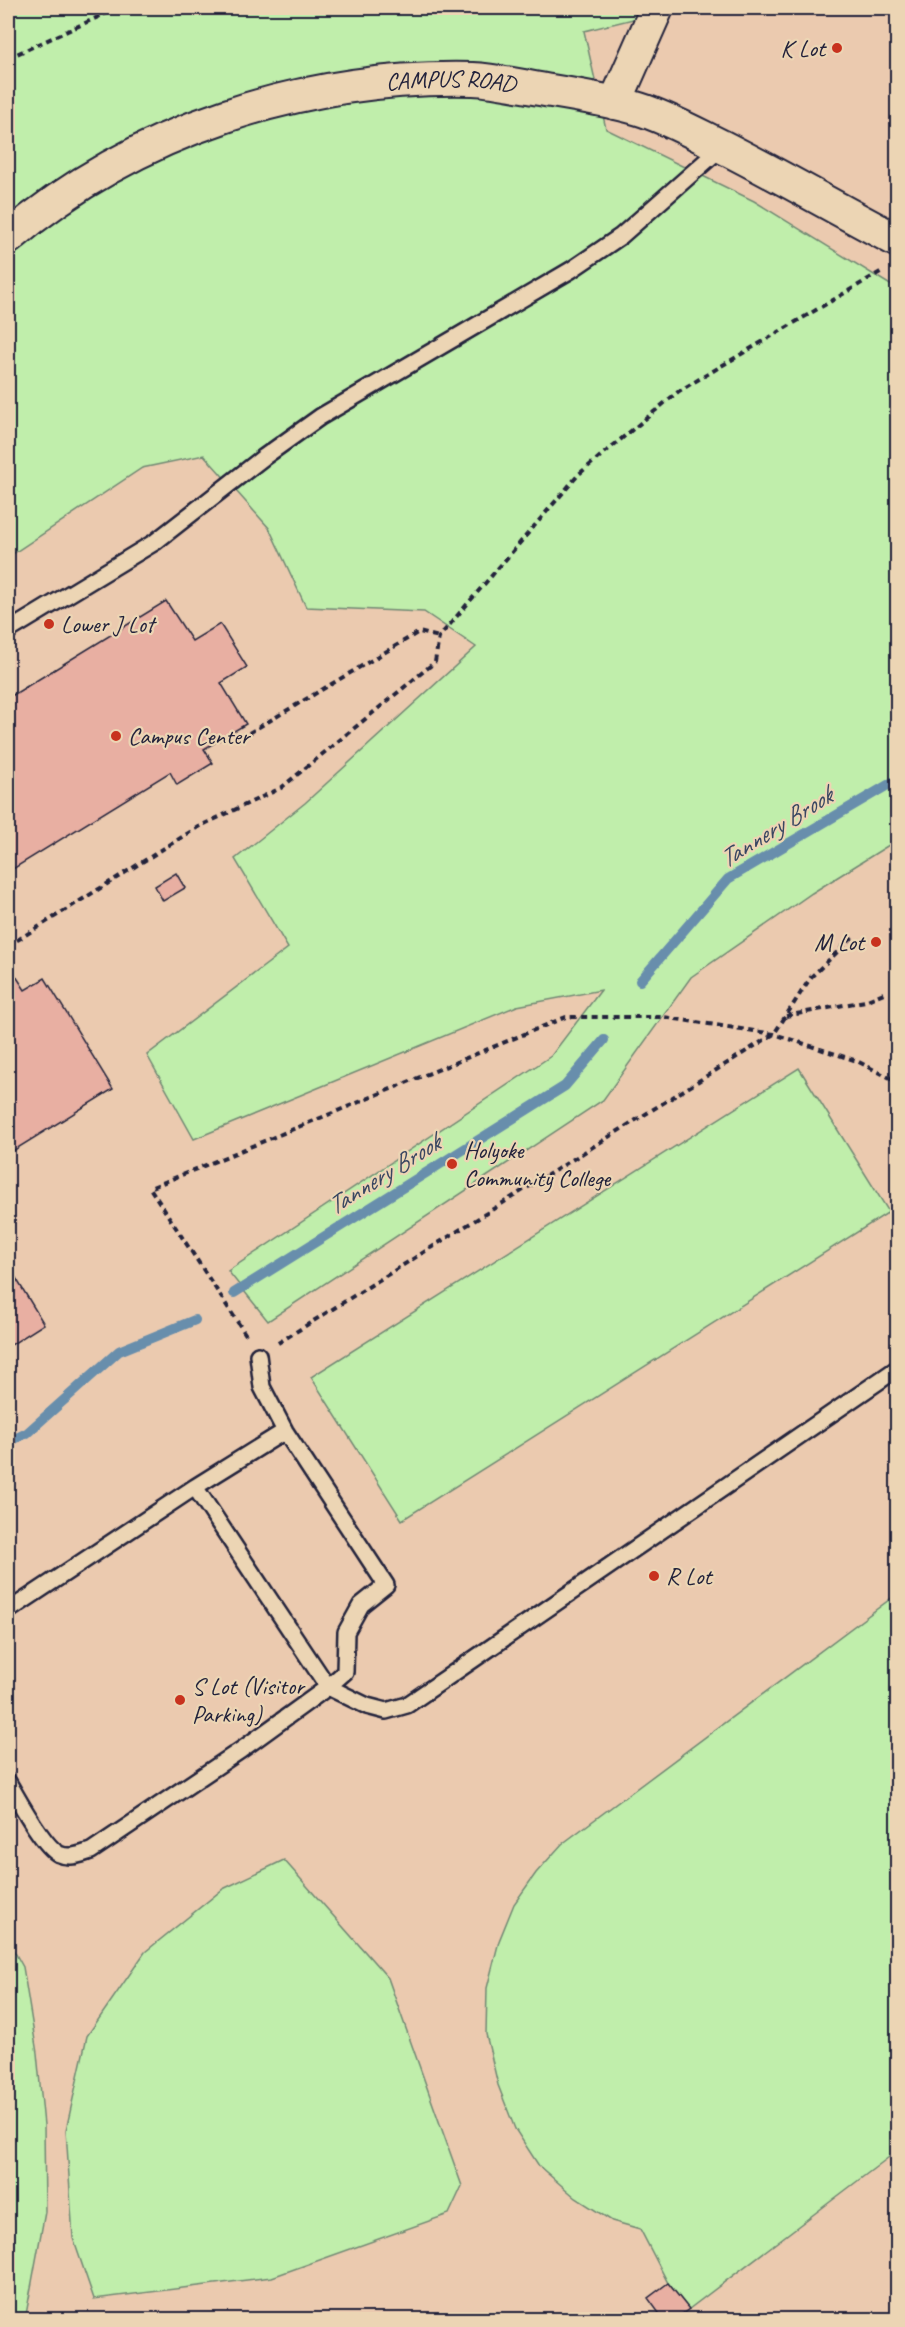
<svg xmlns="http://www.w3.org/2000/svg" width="905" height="2327" font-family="Caveat,sans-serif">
<rect width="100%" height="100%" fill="#ecd5b4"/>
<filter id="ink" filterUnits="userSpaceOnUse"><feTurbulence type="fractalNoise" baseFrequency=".0167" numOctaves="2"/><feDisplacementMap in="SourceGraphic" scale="12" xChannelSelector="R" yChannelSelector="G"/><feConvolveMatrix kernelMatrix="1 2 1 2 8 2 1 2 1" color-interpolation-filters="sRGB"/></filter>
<g filter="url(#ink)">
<path fill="#ebcaaf" d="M 8,8 L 897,8 L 897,2319 L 8,2319 Z"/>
<path fill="#c0eeab" stroke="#718873" stroke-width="1.5" d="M 8,8 L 678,8 L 584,31 L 606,129 L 754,201 L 897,289 L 897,840 L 812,893 L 691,977 L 603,1100 L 268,1321 L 228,1271 L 551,1056 L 601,990 L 517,1006 L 194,1139 L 147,1055 L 288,948 L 235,859 L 305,803 L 476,647 L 424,612 L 306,607 L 269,528 L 204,455 L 142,468 L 8,557 Z
M 799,1068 L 889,1212 L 402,1520 L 311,1377 Z
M 897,1594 L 897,2151 L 689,2309 L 668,2283 L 640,2229 L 612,2221 L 576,2198 L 539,2166 L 515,2129 L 498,2085 L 486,2034 L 487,1988 L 499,1941 L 514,1904 L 536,1873 L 562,1844 Z
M 284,1860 L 388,1978 L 462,2186 L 449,2214 L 272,2277 L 94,2299 L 73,2238 L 66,2130 L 87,2036 L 145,1952 L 223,1889 Z
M 8,1940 L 23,1967 L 37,2053 L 44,2125 L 45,2212 L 25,2320 L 8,2319 Z"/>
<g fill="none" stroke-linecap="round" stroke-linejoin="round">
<path stroke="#678eac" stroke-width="10" d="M 640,981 L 728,879 L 898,779
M 234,1293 L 565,1086 L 604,1040
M 8,1442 L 27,1433 L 119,1351 L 195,1320"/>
</g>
<path fill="#e8afa2" stroke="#22223b" stroke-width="1.5" d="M 166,601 L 192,641 L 220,624 L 247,667 L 221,683 L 246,724 L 204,749 L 213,763 L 177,785 L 170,772 L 8,872 L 8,698 Z
M 176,873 L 185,888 L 163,901 L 155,886 Z
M 14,973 L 25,990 L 45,978 L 113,1089 L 8,1154 L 8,974 L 9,976 Z
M 8,1265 L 44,1324 L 8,1347 Z
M 668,2283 L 689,2309 L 674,2320 L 664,2320 L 648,2298 Z"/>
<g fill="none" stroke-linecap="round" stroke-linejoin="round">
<g stroke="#22223b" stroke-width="20">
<path id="service" d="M 8,631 L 155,542 L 264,457 L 320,417 L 571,270 L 621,236 L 722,147
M 258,1355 L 262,1387 L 285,1431 L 386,1585 L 361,1605 L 346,1632 L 345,1672 L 328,1687 L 367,1706 L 386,1711 L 407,1705 L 898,1368
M 195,1487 L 285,1431
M 8,1611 L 195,1487 L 328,1687 L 241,1750 L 91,1851 C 81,1854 70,1859 59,1854 C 43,1846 18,1799 8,1782"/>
</g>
<g stroke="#22223b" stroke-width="36">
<g id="minor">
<path d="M 615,103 L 657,8"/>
<path id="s1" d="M 8,238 C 136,129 305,75 473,79 C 496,80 521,86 545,90 C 576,95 609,100 639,109 C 668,118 696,134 723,147 C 782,177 839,210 898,241"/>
</g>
</g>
<path stroke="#22223b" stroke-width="4" stroke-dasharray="6 4.5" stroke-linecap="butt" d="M 8,58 L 118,8
M 249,733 L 419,632 L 439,637
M 8,946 L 198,827 L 281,788 L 435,662 L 439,637 L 579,474 L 679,391 L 882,271
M 786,1016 L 865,1001 L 886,992
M 246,1335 L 150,1188 L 566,1017 L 663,1017 L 774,1034 L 857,1061 L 898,1082
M 278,1343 L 774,1034 L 811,977 L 853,937"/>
<use href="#service" stroke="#ecd5b4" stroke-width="15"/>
<use href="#minor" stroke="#ecd5b4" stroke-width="32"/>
</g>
</g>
<g fill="#c8321e" stroke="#ecd5b4" stroke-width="2">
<circle cx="837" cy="48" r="6"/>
<circle cx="49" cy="624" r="6"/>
<circle cx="116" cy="736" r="6"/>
<circle cx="876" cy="942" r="6"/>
<circle cx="452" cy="1164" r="6"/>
<circle cx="654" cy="1576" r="6"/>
<circle cx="180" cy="1700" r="6"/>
</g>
<g text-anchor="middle" stroke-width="4.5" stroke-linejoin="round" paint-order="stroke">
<g font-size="24" fill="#22223b" stroke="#ecd5b4" text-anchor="start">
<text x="825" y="56" text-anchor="end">K Lot</text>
<text x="61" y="632">Lower J Lot</text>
<text x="128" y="744">Campus Center</text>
<text x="864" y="950" text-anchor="end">M Lot</text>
<text x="464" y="1158">Holyoke<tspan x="464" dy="28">Community College</tspan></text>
<text x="666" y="1584">R Lot</text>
<text x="192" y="1694">S Lot (Visitor<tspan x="192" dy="28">Parking)</tspan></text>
</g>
<g font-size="24" fill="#22223b" stroke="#ecd5b4">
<text dy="8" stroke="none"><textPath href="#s1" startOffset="480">CAMPUS ROAD</textPath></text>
</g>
<g font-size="26" font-style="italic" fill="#394661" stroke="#ecd5b4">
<text transform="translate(775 827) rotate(-32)" y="9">Tannery Brook</text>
<text transform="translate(383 1174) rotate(-32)" y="9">Tannery Brook</text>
</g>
</g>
<rect width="905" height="2327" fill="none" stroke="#ecd5b4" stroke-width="30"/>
<rect x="15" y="15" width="875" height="2297" fill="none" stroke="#22223b" stroke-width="2" filter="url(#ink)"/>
</svg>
